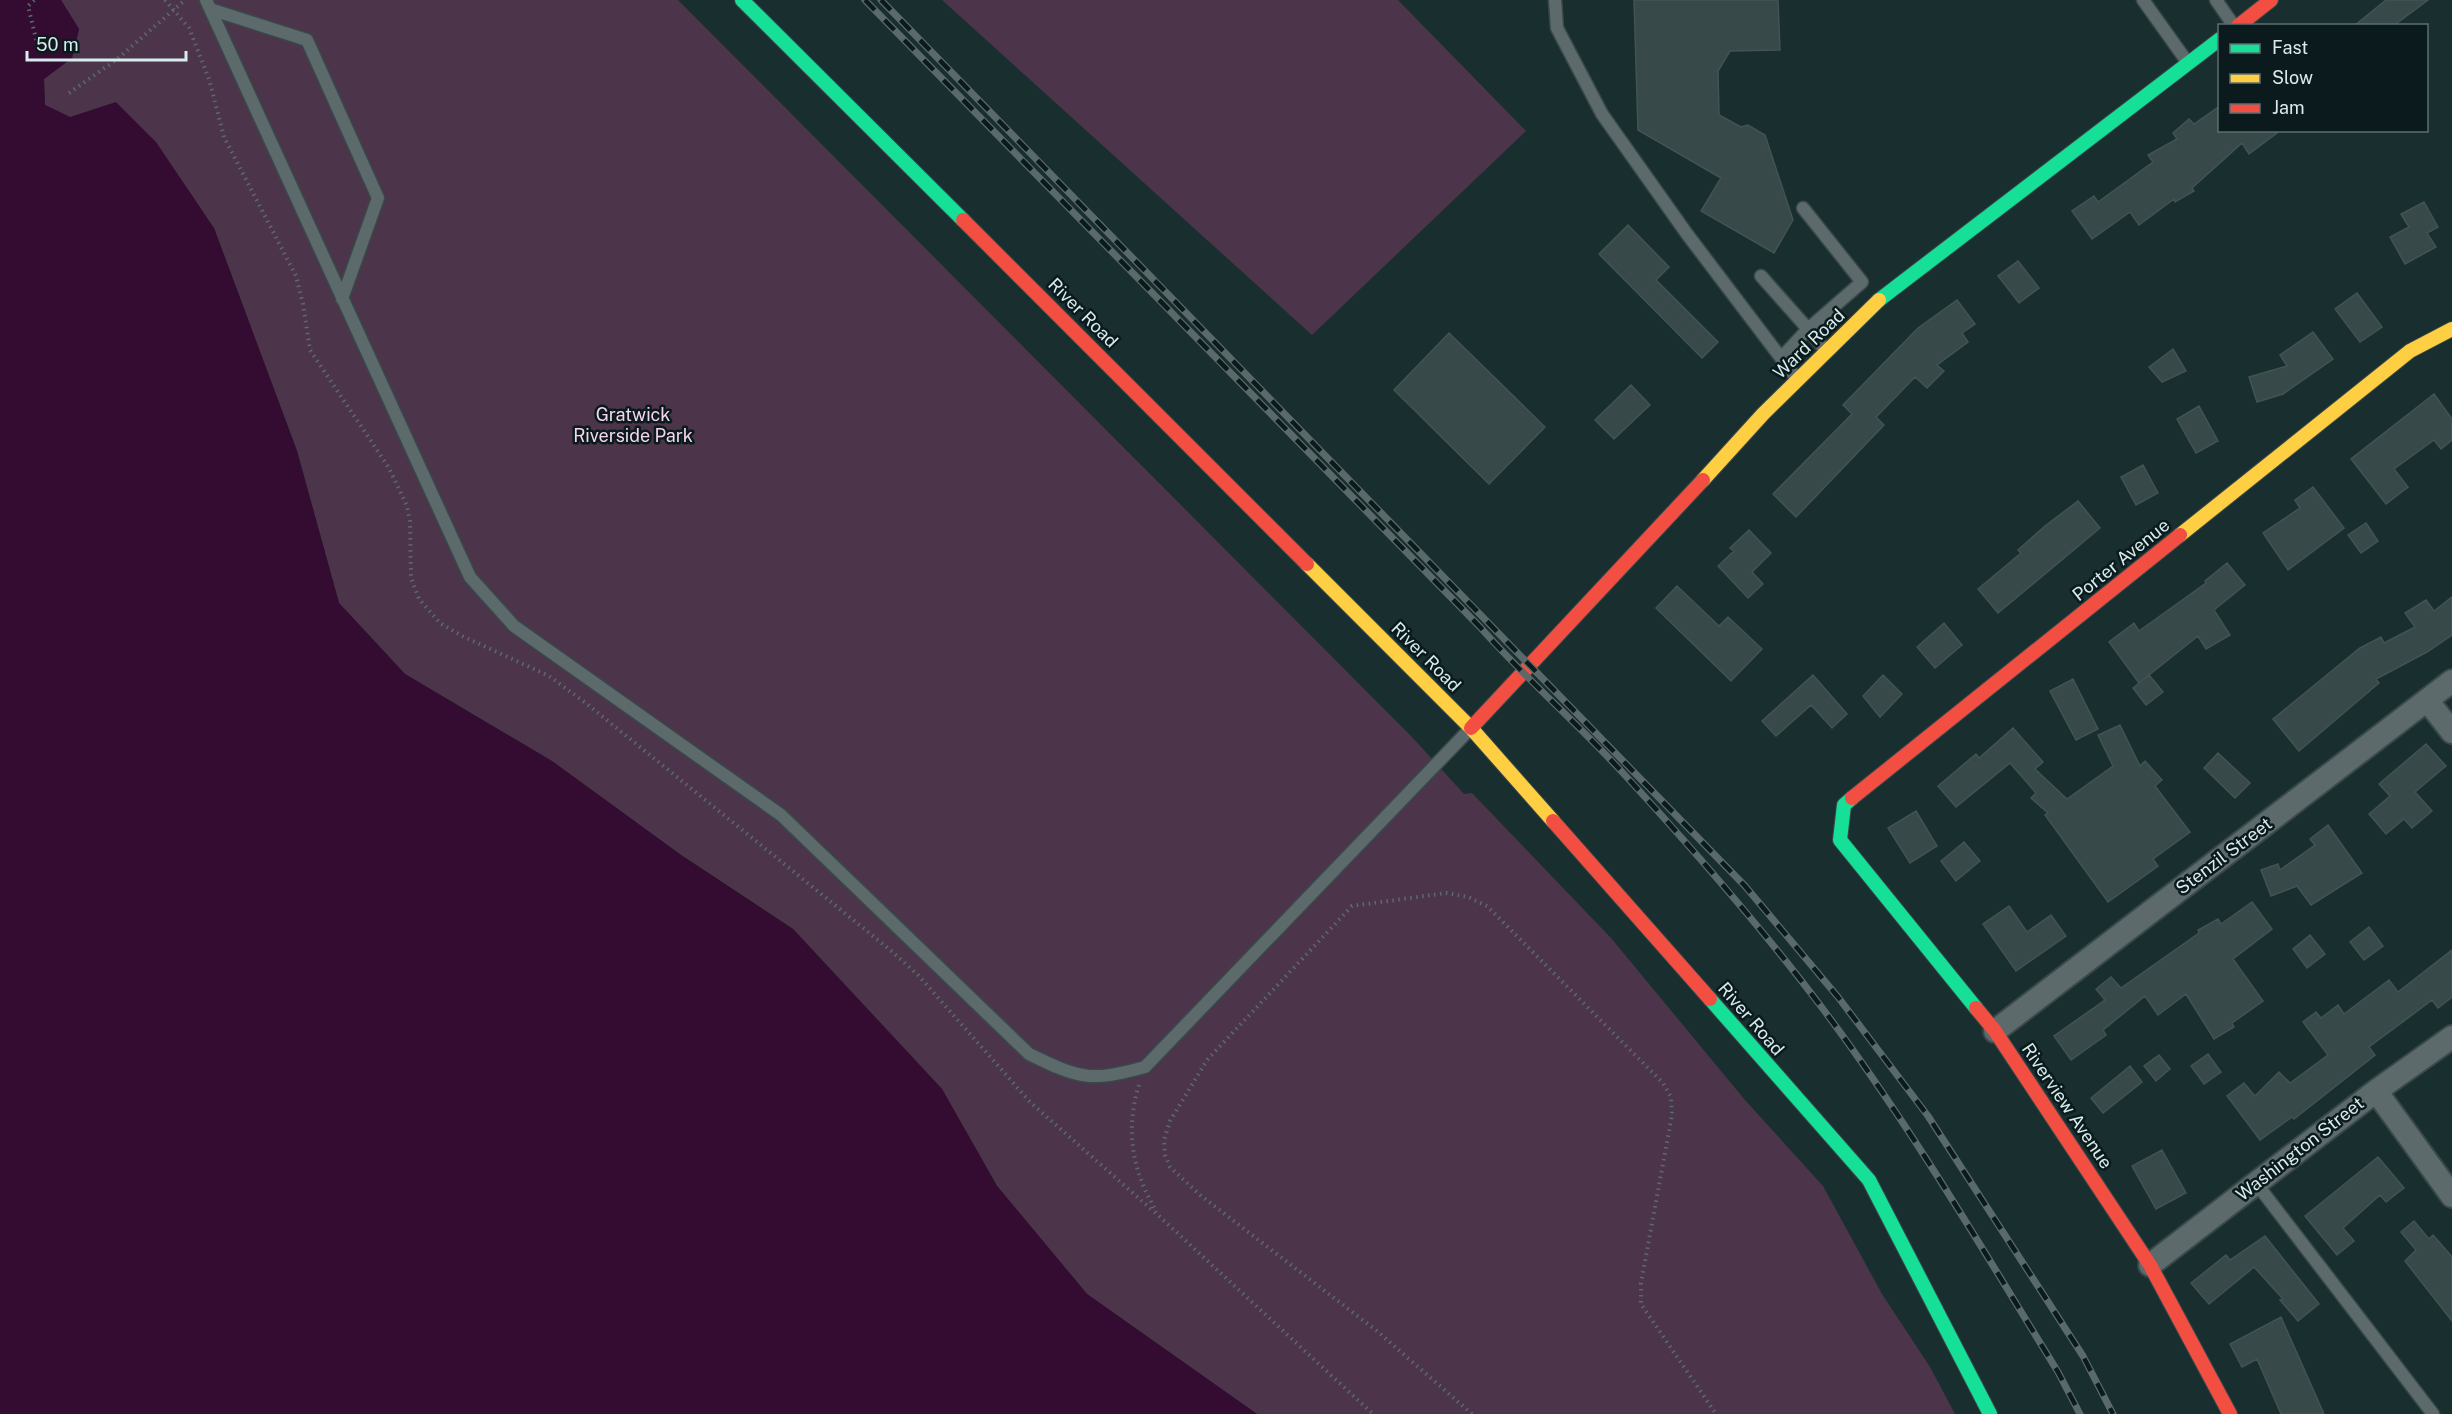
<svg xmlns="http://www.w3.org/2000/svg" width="2452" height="1414" font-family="'Public Sans',sans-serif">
<rect width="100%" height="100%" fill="#192e2f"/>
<path fill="#4c354a" d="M 61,0 L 678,0 L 1412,737 L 1464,794 L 1472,793 L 1611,938 L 1745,1100 L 1823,1186 L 1882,1294 L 1930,1367 L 1955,1414 L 1257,1414 L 1087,1294 L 997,1186 L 942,1089 L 793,929 L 681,855 L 552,761 L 405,674 L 339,603 L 297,451 L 214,228 L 70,117 L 45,105 L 44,79 L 72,58 L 79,29 Z
M 942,0 L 1398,0 L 1526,131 L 1312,335 Z"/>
<path fill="#340c31" d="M 0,0 L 61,0 L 79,29 L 72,58 L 44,79 L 45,105 L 70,117 L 116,102 L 156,142 L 214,228 L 297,451 L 339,603 L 405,674 L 552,761 L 681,855 L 793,929 L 942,1089 L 997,1186 L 1087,1294 L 1257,1414 L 0,1414 Z"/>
<path fill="#38494a" stroke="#435355" stroke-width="1.5" d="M 1634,0 L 1778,0 L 1780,50 L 1730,51 L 1718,71 L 1719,115 L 1741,127 L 1748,125 L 1765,135 L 1793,220 L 1774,253 L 1701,211 L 1721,178 L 1638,130 Z
M 2386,0 L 2428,0 L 2393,26 L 2354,26 Z
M 2220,106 L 2220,130 L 2281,130 L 2249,154 L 2242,143 L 2192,188 L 2194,191 L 2175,202 L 2174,199 L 2139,225 L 2130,212 L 2092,239 L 2072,211 L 2094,196 L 2098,202 L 2153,162 L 2148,155 L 2177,139 L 2173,133 L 2189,119 L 2194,124 Z
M 2424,202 L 2438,227 L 2427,233 L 2436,247 L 2405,264 L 2390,237 L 2409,227 L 2401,214 Z
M 1628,225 L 1669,267 L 1656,280 L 1718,342 L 1702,358 L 1599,254 Z
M 2018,261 L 2039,288 L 2019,303 L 1998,276 Z
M 2357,293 L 2382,327 L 2360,342 L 2335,309 Z
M 1957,300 L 1975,324 L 1962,333 L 1968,342 L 1937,365 L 1944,371 L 1927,388 L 1915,377 L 1883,410 L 1876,417 L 1884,425 L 1796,517 L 1773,494 L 1852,414 L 1843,405 L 1918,328 Z
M 2313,332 L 2333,359 L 2283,394 L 2257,402 L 2249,377 L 2287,366 L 2280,355 Z
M 1449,333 L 1545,427 L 1489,484 L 1394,390 Z
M 2173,349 L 2186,371 L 2162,382 L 2149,367 Z
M 1631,385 L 1650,405 L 1614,439 L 1595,420 Z
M 2434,394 L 2452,419 L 2452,440 L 2441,449 L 2434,440 L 2394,469 L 2408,487 L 2386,504 L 2351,459 Z
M 2199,406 L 2218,441 L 2196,453 L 2177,419 Z
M 2143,465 L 2158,493 L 2136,505 L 2121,477 Z
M 2313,487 L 2344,528 L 2288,570 L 2263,533 L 2300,508 L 2295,500 Z
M 2078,501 L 2100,528 L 1998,613 L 1978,589 L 2021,553 L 2018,550 L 2045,526 Z
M 2366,523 L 2378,541 L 2361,553 L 2348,535 Z
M 1749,530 L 1771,553 L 1752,572 L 1763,584 L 1748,598 L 1718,566 L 1734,551 L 1730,548 Z
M 2227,563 L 2245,585 L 2214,610 L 2230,635 L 2206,649 L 2198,636 L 2139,683 L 2109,642 L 2134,623 L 2139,631 L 2206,583 L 2205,581 Z
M 1677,586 L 1719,626 L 1728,617 L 1762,649 L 1731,681 L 1656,608 Z
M 2452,597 L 2452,635 L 2427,652 L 2376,679 L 2379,683 L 2299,751 L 2273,719 L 2360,648 L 2381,637 L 2384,643 L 2415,627 L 2405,613 L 2426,600 L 2434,611 Z
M 1944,623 L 1962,645 L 1935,668 L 1917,647 Z
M 1813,675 L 1847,714 L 1832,728 L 1811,705 L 1776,736 L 1762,721 Z
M 1883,675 L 1902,694 L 1880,717 L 1863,696 Z
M 2149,675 L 2163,692 L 2146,705 L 2133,688 Z
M 2073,679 L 2098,729 L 2076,740 L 2050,691 Z
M 2120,725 L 2140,766 L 2145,761 L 2162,780 L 2155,786 L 2190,832 L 2153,859 L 2158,866 L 2108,902 L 2045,815 L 2048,813 L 2031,798 L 2036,793 L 2010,763 L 1956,807 L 1938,786 L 1976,754 L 1979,758 L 2013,728 L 2043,762 L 2035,769 L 2067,799 L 2113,766 L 2098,735 Z
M 2426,744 L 2446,766 L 2415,792 L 2432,811 L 2412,828 L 2404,819 L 2386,834 L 2369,814 L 2390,796 L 2379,784 Z
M 2218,753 L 2250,783 L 2235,798 L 2204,768 Z
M 1916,811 L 1937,846 L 1910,863 L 1888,828 Z
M 2328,825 L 2362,873 L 2311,905 L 2297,886 L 2271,896 L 2261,870 L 2278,864 L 2280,870 L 2315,845 L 2310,839 Z
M 1964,842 L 1980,861 L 1956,881 L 1941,861 Z
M 2252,902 L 2272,929 L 2233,959 L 2263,1001 L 2232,1023 L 2234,1027 L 2214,1039 L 2186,994 L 2158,1015 L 2145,996 L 2103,1030 L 2106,1035 L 2071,1060 L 2054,1036 L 2105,1000 L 2096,989 L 2111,977 L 2121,988 L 2199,933 L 2198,930 L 2218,919 L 2221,924 Z
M 2009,906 L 2027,932 L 2051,915 L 2066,936 L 2016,971 L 1983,924 Z
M 2369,927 L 2383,946 L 2364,960 L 2350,942 Z
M 2310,935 L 2325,954 L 2307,968 L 2293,949 Z
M 2452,950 L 2452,997 L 2438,1008 L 2432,1000 L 2369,1047 L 2375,1055 L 2294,1119 L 2292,1117 L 2260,1140 L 2227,1096 L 2244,1083 L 2255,1096 L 2279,1072 L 2290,1083 L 2328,1055 L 2303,1022 L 2316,1012 L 2321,1018 L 2338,1005 L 2344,1014 L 2389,980 L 2398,992 Z
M 2208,1054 L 2221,1072 L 2204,1084 L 2191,1066 Z
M 2159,1055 L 2170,1069 L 2156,1081 L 2144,1066 Z
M 2130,1066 L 2142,1082 L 2103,1113 L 2091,1098 Z
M 2162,1150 L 2186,1193 L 2156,1209 L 2132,1166 Z
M 2378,1157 L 2404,1188 L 2386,1202 L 2380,1195 L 2343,1228 L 2354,1241 L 2337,1255 L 2305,1216 Z
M 2414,1221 L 2429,1239 L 2433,1235 L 2452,1257 L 2452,1321 L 2405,1261 L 2416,1250 L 2401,1232 Z
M 2265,1236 L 2319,1304 L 2298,1321 L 2280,1300 L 2283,1299 L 2254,1267 L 2209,1304 L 2191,1283 L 2226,1255 L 2230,1260 Z
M 2281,1317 L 2324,1414 L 2281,1414 L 2257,1359 L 2242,1367 L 2230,1344 Z"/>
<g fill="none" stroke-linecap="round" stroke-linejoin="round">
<g stroke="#39494a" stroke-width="15">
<path id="lane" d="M 206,0 L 470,577 L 514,626 L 781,815 L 1029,1054 C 1080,1079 1090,1082 1145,1067 L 1470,729
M 1555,0 L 1557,28 L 1602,114 L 1687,234 L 1797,379
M 2143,0 L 2188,63
M 2216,0 L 2234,26
M 213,10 L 307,40 L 378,198 L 342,299
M 1761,276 L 1808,329 L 1862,282 L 1803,208
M 1781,358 L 1808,329 L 1826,351
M 2256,1183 L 2433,1414"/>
</g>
<g stroke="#39494a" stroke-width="26">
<path id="street" d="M 2427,700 L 2452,732
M 1995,1031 L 2452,681
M 2376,1091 L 2452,1196
M 2150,1265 L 2376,1091 L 2452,1037"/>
</g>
<g stroke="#39494a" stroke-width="16">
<path id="fast" d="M 742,0 L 963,220
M 1879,300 L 2220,39
M 1852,798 L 1844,805 L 1840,840 L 1976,1008
M 1710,999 L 1869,1180 L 1990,1414"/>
</g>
<g stroke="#39494a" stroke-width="16">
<path id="slow" d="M 1703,480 L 1763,414 L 1879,300
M 2180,535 L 2410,351 L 2452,329
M 1307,564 L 1471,728 L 1553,821"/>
</g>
<g stroke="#39494a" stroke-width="16">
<path id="jam" d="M 2238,26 L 2271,0
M 963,220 L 1307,564
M 1471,728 L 1703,480
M 1852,798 L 2180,535
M 1553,821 L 1710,999
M 1976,1008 L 1995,1031 L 2150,1265 L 2230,1414"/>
</g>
<path stroke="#5c6a6b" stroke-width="4" stroke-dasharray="1.5 4.5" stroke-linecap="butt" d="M 34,0 L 28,6 L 39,51
M 165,0 L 189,28 L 209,79 L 224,137 L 296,276 L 303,304 L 310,350 L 389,468 L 407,506 L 410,521 L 411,578 L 419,599 L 440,623 L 462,636 L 549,676 L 587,704 L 889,949 L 918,975 L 1030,1102 L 1160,1217 L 1373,1414
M 69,93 L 116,60 L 185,0
M 1139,1085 C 1125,1130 1132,1172 1157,1212
M 1472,1414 L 1377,1331 L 1200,1195 L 1170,1167 L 1165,1155 L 1164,1140 L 1170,1121 L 1207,1060 L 1352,906 L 1446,893 L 1468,897 L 1487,906 L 1663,1083 L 1671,1097 L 1672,1115 L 1641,1283 L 1641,1304 L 1716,1414"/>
<use href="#lane" stroke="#5c6a6c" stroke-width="12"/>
<use href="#street" stroke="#5c6a6c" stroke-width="22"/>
<use href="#fast" stroke="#16e098" stroke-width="14"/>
<use href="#slow" stroke="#ffcf43" stroke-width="14"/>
<use href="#jam" stroke="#f24e42" stroke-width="14"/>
<g stroke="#5a6a6a" stroke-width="7">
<path id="rail" d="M 865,0 L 1480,627 C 1525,678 1577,723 1623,773 C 1692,848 1762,928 1823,1009 C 1910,1125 1983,1250 2058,1372 L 2080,1414
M 881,0 L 1745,886 L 1838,997 L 1928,1116 L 2083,1356 L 2113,1414"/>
</g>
<use href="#rail" stroke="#0b1a1c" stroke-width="4.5" stroke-dasharray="14" stroke-linecap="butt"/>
</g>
<g text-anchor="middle" stroke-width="5" stroke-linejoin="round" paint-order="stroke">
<g font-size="18" fill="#d8eced" stroke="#0b1a1c">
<text transform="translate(1083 313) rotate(45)" y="6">River Road</text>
<text transform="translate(1809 344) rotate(-44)" y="6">Ward Road</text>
<text transform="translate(2121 560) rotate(-39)" y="6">Porter Avenue</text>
<text transform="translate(1426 657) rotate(45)" y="6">River Road</text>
<text transform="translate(2224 856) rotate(-37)" y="6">Stenzil Street</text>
<text transform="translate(1751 1019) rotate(49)" y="6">River Road</text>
<text transform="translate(2067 1106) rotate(56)" y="6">Riverview Avenue</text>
<text transform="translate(2300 1149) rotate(-38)" y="6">Washington Street</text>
</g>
<g font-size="18" fill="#f6d6ee" stroke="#0b1a1c">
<text x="633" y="421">Gratwick<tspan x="633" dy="21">Riverside Park</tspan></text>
</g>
</g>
<rect x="2218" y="24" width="210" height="108" fill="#0b1a1c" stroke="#5d6e70" stroke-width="1.5"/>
<rect x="2230" y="44" width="30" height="9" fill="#16e098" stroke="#5d6e70" stroke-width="1.5"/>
<text x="2272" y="54" font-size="18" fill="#d8eced">Fast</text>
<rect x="2230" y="74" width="30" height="9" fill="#ffcf43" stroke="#5d6e70" stroke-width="1.5"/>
<text x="2272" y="84" font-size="18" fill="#d8eced">Slow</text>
<rect x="2230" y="104" width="30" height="9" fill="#f24e42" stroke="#5d6e70" stroke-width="1.5"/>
<text x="2272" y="114" font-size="18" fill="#d8eced">Jam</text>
<path d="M27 51v9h159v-9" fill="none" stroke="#d8eced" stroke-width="3"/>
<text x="36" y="51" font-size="18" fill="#d8eced" stroke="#0b1a1c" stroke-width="4.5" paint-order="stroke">50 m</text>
</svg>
